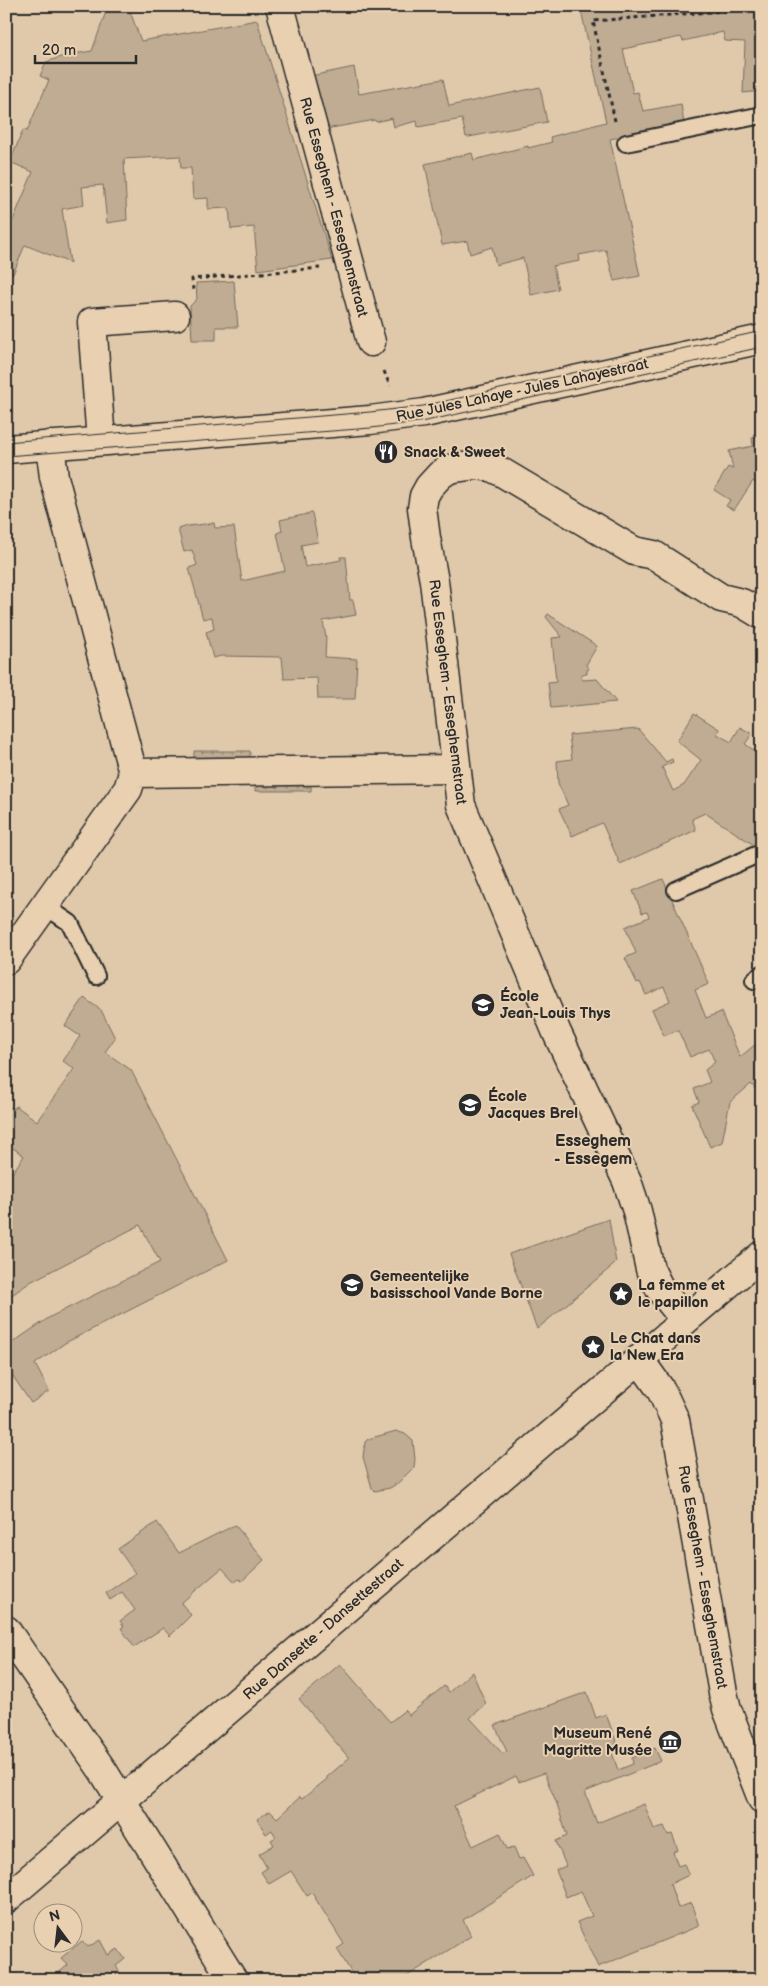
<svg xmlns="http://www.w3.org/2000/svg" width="768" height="1986" font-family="'Balsamiq Sans',sans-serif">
<defs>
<pattern id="grass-dots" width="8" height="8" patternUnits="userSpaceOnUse" patternTransform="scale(1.25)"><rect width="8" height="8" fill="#bfac93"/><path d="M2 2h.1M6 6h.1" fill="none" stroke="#9b8c78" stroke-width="1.8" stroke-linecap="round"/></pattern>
</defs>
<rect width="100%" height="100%" fill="#e0c9ab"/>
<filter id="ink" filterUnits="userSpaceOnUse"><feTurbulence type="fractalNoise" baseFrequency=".02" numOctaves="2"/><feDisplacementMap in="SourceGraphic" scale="10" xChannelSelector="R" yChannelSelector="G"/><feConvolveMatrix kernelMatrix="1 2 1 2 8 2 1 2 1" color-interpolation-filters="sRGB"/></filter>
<g filter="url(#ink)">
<path fill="url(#grass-dots)" stroke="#756c5f" d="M 194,751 L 250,751 L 250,761 L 194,761 Z
M 311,780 L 311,791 L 255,791 L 255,781 Z"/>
<path fill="#bfac93" stroke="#756c5f" d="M 108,6 L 128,6 L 141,41 L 257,20 L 332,260 L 258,270 L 254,227 L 231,229 L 229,208 L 208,209 L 208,198 L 193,199 L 191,168 L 181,168 L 180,156 L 124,159 L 127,220 L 107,223 L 103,185 L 82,187 L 84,205 L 62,209 L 70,263 L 25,245 L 13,274 L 6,271 L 6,237 L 33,172 L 10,162 L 23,130 L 27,131 L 49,80 L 40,76 L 46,62 L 67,55 L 92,51 Z
M 580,6 L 762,6 L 762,91 L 743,93 L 745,42 L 725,41 L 723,32 L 683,41 L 681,37 L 623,49 L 633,93 L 638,92 L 643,111 L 681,104 L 684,124 L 610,139 L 640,276 L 614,281 L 606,250 L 579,255 L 580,261 L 553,266 L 558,289 L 531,295 L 523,258 L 496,265 L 492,247 L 470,254 L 467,241 L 442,245 L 425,164 L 472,153 L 474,160 L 528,146 L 528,148 L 552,142 L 550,137 L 606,122 Z
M 354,67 L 359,94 L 443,79 L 449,106 L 540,87 L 547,122 L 469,137 L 466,137 L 462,119 L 418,127 L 417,121 L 394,127 L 392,118 L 376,122 L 375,120 L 326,129 L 311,76 Z
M 234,281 L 238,327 L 216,327 L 216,340 L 192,340 L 190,306 L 197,299 L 196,283 Z
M 762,436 L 762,486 L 753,481 L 734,510 L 726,506 L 730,500 L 714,490 L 728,467 L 733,469 L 729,451 L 753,446 L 752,438 Z
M 312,513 L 318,542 L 301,545 L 305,567 L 341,560 L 340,557 L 346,557 L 350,600 L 353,600 L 356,615 L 323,621 L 326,638 L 325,657 L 357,659 L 355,699 L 318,699 L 317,678 L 284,679 L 282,657 L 221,656 L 213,658 L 206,632 L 214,629 L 212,617 L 203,619 L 189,568 L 197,565 L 192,550 L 184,552 L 178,529 L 188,526 L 214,523 L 215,528 L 234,527 L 242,581 L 285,571 L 277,533 L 282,531 L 280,520 Z
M 548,614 L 597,646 L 586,665 L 589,669 L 587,670 L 587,674 L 581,674 L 582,680 L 597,679 L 616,702 L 551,708 L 548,683 L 556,682 L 552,638 L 562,637 L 546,617 Z
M 694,713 L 719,729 L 717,734 L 731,742 L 740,727 L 752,734 L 745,744 L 762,756 L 762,833 L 754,845 L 705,813 L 692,819 L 696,830 L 620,864 L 602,823 L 572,836 L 559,809 L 568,805 L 558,783 L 557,761 L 572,759 L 569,735 L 638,729 L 666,762 L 672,759 L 673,762 L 662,767 L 673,791 L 684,785 L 701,760 L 677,741 Z
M 663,879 L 709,984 L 695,990 L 706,1018 L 721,1012 L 740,1057 L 762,1039 L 762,1096 L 751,1084 L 730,1102 L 722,1142 L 710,1147 L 692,1105 L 699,1102 L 694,1089 L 710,1082 L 705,1070 L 715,1062 L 709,1049 L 690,1057 L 678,1030 L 664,1036 L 652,1009 L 670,1001 L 664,987 L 646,995 L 640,982 L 637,983 L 625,958 L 636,953 L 625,927 L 649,917 L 647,912 L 642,913 L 633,891 Z
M 84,998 L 101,1010 L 115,1038 L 105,1052 L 131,1070 L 228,1260 L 65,1343 L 35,1364 L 49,1391 L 31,1403 L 6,1366 L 6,1347 L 50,1317 L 160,1262 L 140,1225 L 32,1281 L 6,1299 L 6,1182 L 24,1156 L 6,1143 L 6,1104 L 14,1109 L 16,1106 L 37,1121 L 74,1069 L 63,1061 L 80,1036 L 65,1026 Z
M 609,1219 L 616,1263 L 537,1329 L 509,1254 Z
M 396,1431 L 405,1434 L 413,1441 L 415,1459 L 414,1467 L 399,1482 L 390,1488 L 375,1491 L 372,1488 L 363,1457 L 365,1442 L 368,1439 Z
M 157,1522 L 179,1553 L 235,1525 L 264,1560 L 242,1581 L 239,1579 L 235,1582 L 222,1568 L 181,1603 L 191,1615 L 170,1636 L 163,1628 L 134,1647 L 121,1628 L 124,1626 L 120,1621 L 135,1610 L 122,1592 L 110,1600 L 106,1593 L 135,1573 L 118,1549 Z
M 340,1664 L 390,1722 L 405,1710 L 409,1715 L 444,1686 L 449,1692 L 472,1672 L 486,1704 L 470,1718 L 502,1753 L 507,1752 L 495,1725 L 587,1692 L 596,1718 L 606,1714 L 617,1744 L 610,1747 L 618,1770 L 633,1764 L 632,1758 L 655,1748 L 661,1761 L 585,1792 L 597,1823 L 644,1804 L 654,1829 L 664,1826 L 668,1835 L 672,1834 L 678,1850 L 673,1852 L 678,1866 L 684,1864 L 689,1875 L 670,1884 L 678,1908 L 691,1903 L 699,1926 L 598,1967 L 577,1922 L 592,1916 L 581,1891 L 566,1897 L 556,1870 L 566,1866 L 556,1841 L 567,1836 L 557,1804 L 544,1773 L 519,1782 L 516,1776 L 454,1806 L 473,1846 L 500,1833 L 507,1849 L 514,1847 L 519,1859 L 523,1858 L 533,1876 L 463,1920 L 471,1936 L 401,1980 L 356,1980 L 337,1949 L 344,1944 L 312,1893 L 307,1896 L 291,1871 L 269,1884 L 261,1872 L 267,1868 L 259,1854 L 274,1845 L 271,1840 L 276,1837 L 272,1830 L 266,1834 L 257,1819 L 270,1811 L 277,1818 L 300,1797 L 302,1799 L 327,1779 L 327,1777 L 349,1758 L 299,1699 Z
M 100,1940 L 108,1955 L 118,1949 L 125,1959 L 116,1966 L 124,1980 L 60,1980 L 56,1975 L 68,1965 L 61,1958 L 82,1941 L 88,1947 Z"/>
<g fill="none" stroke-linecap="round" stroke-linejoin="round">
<g stroke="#2b2b2b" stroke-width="20">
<path id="service" d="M 626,143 L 762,115
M 676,890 L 756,855 L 762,858
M 45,906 L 70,923 L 96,976
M 754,980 L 762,974"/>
</g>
<g stroke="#2b2b2b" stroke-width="31">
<path id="minor" d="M 280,6 L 371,342
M 101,441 L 92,322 L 175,316
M 133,773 L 455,769
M 6,960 L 123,796 L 128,789 L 133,773 L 54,477 L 50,445
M 685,1320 L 660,1289 L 650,1269 L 637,1211 L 627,1181 L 557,1033 L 461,805 L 434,581 L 426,538 L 422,508 L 424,496 L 429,487 L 440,475 L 449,469 L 476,465 L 491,467 L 503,473 L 634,551 L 654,555 L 721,598 L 742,603 L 762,615
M 639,1359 L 661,1390 L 675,1420 L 723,1693 L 727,1709 L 762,1799
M 6,1630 L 103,1771 L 233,1980
M 6,1899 L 762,1255"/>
</g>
<g stroke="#2b2b2b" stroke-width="31">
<path id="tertiary" d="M 6,449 L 370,420 L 424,413 L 762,339"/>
</g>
<path stroke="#2b2b2b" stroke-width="3" stroke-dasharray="4 4" stroke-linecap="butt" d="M 615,121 L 593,21 L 762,8
M 193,290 L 192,279 L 320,268
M 384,371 L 390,386"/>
<use href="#service" stroke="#e8d0b0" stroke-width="16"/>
<use href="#minor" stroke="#e8d0b0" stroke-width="28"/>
<use href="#tertiary" stroke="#e8d0b0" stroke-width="28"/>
<path stroke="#2b2b2b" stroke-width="1" d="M 6,442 L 370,412 L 423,406 L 762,331
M 6,456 L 371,428 L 426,421 L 762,347"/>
</g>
</g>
<defs>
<g id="restaurant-disc" transform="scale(1.25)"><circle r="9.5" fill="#2b2b2b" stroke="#e8d0b0"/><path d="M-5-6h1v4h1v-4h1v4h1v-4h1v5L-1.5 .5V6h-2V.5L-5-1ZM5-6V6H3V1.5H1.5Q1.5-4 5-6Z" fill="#fff"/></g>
<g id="school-disc" transform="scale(1.25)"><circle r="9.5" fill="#2b2b2b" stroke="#e8d0b0"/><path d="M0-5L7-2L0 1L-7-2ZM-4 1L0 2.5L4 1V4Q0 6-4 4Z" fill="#fff"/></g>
<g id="sight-disc" transform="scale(1.25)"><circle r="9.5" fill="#2b2b2b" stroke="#e8d0b0"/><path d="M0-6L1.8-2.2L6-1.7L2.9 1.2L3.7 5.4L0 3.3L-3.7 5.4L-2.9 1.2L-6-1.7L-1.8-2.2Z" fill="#fff"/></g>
<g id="museum-disc" transform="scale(1.25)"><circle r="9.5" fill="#2b2b2b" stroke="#e8d0b0"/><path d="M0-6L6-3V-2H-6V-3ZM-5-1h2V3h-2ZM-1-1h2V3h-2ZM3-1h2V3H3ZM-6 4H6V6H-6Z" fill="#fff"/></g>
</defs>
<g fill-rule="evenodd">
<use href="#restaurant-disc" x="386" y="452"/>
<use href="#school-disc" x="483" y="1005"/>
<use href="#school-disc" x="470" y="1105"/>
<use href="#school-disc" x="352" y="1285"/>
<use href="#sight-disc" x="621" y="1294"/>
<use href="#sight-disc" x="593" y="1347"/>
<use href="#museum-disc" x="670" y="1742"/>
</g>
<g text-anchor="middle" stroke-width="4" stroke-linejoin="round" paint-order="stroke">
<g font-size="15" fill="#2b2b2b" stroke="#e8d0b0">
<text transform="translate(334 207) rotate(75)" y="5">Rue Esseghem - Esseghemstraat</text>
<text transform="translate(522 390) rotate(-12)" y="5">Rue Jules Lahaye - Jules Lahayestraat</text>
<text transform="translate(448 692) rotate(83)" y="5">Rue Esseghem - Esseghemstraat</text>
<text transform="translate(703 1577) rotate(80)" y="5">Rue Esseghem - Esseghemstraat</text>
<text transform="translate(323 1629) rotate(-41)" y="5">Rue Dansette - Dansettestraat</text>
</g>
<g font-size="15" font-weight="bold" fill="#2b2b2b" stroke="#e8d0b0" text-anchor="start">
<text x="404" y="457">Snack &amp; Sweet</text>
<text x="500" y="1001">École<tspan x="500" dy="17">Jean-Louis Thys</tspan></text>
<text x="488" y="1101">École<tspan x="488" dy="17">Jacques Brel</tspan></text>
<text x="370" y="1281">Gemeentelijke<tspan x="370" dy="17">basisschool Vande Borne</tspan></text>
<text x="638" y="1290">La femme et<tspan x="638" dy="17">le papillon</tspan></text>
<text x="610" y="1343">Le Chat dans<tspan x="610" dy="17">la New Era</tspan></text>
<text x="652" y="1738" text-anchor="end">Museum René<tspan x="652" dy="17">Magritte Musée</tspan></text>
</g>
<g font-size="16" font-weight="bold" fill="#2b2b2b" stroke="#e8d0b0">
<text x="593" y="1146">Esseghem<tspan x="593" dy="18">- Essegem</tspan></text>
</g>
</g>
<rect width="768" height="1986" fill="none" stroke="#e8d0b0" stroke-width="25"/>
<rect x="12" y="12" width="743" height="1961" fill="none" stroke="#2b2b2b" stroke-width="2" filter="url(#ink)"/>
<g transform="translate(58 1928) rotate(345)"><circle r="24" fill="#e8d0b0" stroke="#9c8e7b"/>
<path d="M0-4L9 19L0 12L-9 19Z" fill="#2b2b2b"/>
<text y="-8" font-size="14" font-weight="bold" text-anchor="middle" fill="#2b2b2b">N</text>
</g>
<path d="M35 55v8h101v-8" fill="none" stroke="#2b2b2b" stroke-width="2.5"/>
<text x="42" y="55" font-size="15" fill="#2b2b2b" stroke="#e8d0b0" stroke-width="4" paint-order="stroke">20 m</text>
</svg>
